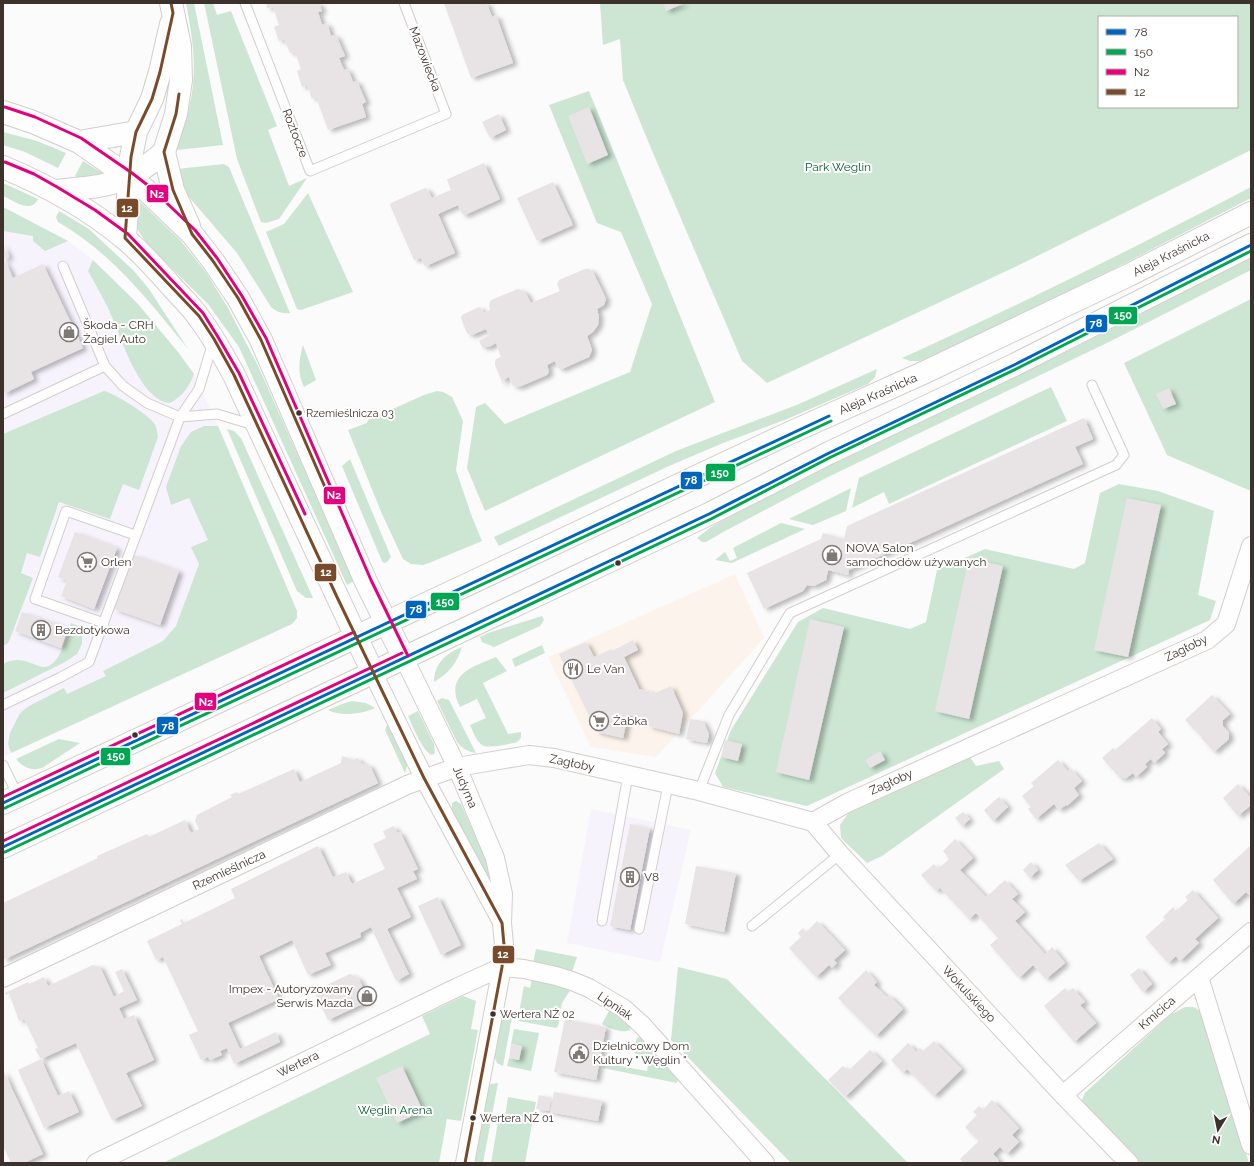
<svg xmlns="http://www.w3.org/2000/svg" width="1254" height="1166" font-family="Raleway,sans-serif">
<defs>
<filter id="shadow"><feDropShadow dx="4.5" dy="2.5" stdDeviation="2" flood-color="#0004"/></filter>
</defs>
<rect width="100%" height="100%" fill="#fafbfa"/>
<path fill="#f7f3fc" d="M 3,207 L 68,241 L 93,260 L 138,304 L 187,364 L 194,374 L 218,426 L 297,611 L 297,618 L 292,624 L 3,757 Z
M 591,809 L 691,830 L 660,962 L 567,943 Z"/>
<path fill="#fcf4ec" d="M 735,574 L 764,638 L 656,757 L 591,747 L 548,657 Z"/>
<path fill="#cce6d3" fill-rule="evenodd" d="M 186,3 L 194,3 L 223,145 L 177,150 C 179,136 186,122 189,108 C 198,71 193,40 186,3 Z
M 204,3 L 213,3 L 217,15 L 231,11 L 277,126 L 268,130 L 289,186 L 307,178 L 279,219 L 266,223 L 261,222 L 237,159 Z
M 600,3 L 1251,3 L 1251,150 L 1017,266 L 767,383 L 742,361 L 650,146 L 623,80 L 620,39 L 603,45 ZM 1099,17 L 1237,17 L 1237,107 L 1099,107 Z
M 589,91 L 715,402 L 485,511 L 467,468 L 476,407 L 485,403 L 505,424 L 630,372 L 652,304 L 621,232 L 597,223 L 549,105 Z
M 3,132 L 37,141 L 66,153 L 58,168 L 25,152 L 3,145 Z
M 83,161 L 104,174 L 80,179 L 75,176 Z
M 224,164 L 229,167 L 290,313 C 282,314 277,312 271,307 L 237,253 L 189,197 L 183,188 L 177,169 Z
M 3,183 L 38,199 C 31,214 14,201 3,196 Z
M 1251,187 L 1251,198 L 1046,304 L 920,361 L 910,361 L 902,358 C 1020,305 1136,247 1251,187 Z
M 308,193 L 353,292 L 301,310 L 297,309 L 266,232 L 284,224 Z
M 138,200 L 180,240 L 193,256 L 207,274 L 228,308 L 258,366 L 354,581 L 347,585 L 239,347 L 208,304 L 147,244 L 138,230 L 132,216 Z
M 3,207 L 68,241 L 45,251 L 33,241 L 33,236 L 3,231 Z
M 59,211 L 89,229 L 134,271 L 149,289 L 188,349 C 149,301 112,253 58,222 L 56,217 Z
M 1251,258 L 1251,270 L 1111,341 L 826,478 L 725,531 L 706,542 L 702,542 L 697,538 L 711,527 L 733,515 L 829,466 L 1078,346 Z
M 93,260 L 138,304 L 178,352 L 194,374 C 189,387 183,396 170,403 C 138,400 120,332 107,306 C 101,295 95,283 88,271 Z
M 1251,299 L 1251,491 L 1167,455 L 1124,363 Z
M 303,345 L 316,380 L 304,387 C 297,373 299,359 303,345 Z
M 877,369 L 875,377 L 868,384 L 787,419 L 723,443 L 669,466 L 499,546 L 494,537 L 676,451 L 799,404 Z
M 1051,387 L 1067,421 L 889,504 L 884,492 L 852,508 L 859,478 Z
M 104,391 C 114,393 147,414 153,422 C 157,426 157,432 158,437 L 139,490 L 123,484 L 110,519 L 59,502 L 40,557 L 27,553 L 21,573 L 33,578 L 11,636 L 8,643 L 3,646 L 3,434 Z
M 437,391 L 443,392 L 452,397 L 463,421 L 456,470 L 472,517 L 482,541 L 429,563 L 423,565 L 411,564 L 403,559 L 382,514 L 348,430 L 367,423 L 368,420 L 424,395 Z
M 204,426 L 218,426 L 297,611 L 297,618 L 292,624 L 11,753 L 8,744 L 10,733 L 20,713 L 29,706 L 64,688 L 67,694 L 106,676 L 103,671 L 163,641 L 169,634 L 176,626 L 199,564 L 191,547 L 208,540 L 189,498 L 171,505 L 166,487 L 181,446 L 191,432 Z
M 227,429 L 234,431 L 241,438 L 313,598 L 306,598 L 297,591 Z
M 350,459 L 391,557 L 387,562 L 384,563 L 382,561 L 342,466 Z
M 1119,484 L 1158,491 L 1214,511 L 1198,595 L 1216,601 L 1210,620 L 807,806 L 723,787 L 715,773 L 731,730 L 798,622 L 823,608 L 910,629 L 926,622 L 937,570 L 985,549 L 1074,569 L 1085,563 L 1100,493 Z
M 851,488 L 846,511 L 813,525 L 789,519 Z
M 781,523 L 805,529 L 732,563 L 715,560 L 725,552 L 730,561 L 737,558 L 733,548 Z
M 542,616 L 544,620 L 540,626 L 494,647 L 482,642 L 480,637 L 488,633 Z
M 71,623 L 78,626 L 82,634 L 82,644 L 77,654 L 65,662 L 3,693 L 3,664 C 19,656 26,662 42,667 C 60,669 66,636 71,623 Z
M 542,645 L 545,653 L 515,667 L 512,659 Z
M 462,647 C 457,663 449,673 434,682 C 434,664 446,653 462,647 Z
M 496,657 L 507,671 L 483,683 L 508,734 L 521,732 L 521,738 L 517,742 C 510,744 487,749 482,745 C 476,741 473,731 470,725 L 486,718 L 477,699 L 460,707 C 444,675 472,667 496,657 Z
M 442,698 L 449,700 L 476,753 C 467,751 463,749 457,742 L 437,701 Z
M 352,701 L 366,703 L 375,708 C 363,714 340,717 328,710 L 342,704 Z
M 418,711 L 434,744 L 435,753 L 432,755 C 422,751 413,726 408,716 Z
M 387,725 L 389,725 L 407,760 L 407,766 L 405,773 L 385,730 Z
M 59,739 L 80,743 L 42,768 C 32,771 23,768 16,759 Z
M 970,757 L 976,766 L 999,761 L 1004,769 L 882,856 L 867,863 L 841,838 L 840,825 L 850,811 Z
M 456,801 L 461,804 L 494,877 L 492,882 L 491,882 L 486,879 L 452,809 L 452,803 Z
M 536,949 L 577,957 L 572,972 L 533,963 Z
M 678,967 L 727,979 L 908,1163 L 791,1163 L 671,1040 Z
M 532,979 L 571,989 L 562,1003 L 558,1026 L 556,1028 L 519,1021 L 518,1018 L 524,986 L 530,988 Z
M 463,996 L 476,1001 L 471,1029 L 478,1030 L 461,1121 L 447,1119 L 439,1163 L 163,1163 L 430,1034 L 422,1016 Z
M 1185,1007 L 1194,1007 L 1204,1014 L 1249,1163 L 1140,1163 L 1084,1108 L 1082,1100 L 1085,1093 L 1170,1015 Z
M 502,1009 L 513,1012 L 503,1066 L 497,1063 L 494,1056 Z
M 609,1011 L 631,1025 L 630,1030 C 622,1034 609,1028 602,1024 Z
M 514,1029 L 539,1033 L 531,1071 L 507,1066 L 509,1058 L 519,1060 L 521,1046 L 511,1044 Z
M 641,1037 L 678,1078 L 677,1083 L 603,1068 L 603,1063 L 647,1071 L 649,1060 C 635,1057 631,1053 637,1038 Z
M 498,1083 L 483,1163 L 473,1163 L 488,1086 L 491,1084 Z
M 508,1097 L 536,1102 L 525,1163 L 491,1163 L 499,1116 L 505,1117 Z"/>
<path fill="#e8e3e4" filter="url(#shadow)" d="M 266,3 L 319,3 L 322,11 L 318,12 L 322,25 L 327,23 L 331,36 L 336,35 L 345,56 L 339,58 L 344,70 L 348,69 L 353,82 L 357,81 L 366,102 L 362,104 L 366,117 L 328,130 L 316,97 L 312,99 L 307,85 L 302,87 L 297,71 L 301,69 L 295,52 L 290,53 L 284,39 L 279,41 L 274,27 L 279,25 L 273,7 L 267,8 Z
M 444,3 L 490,3 L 487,4 L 492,17 L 496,15 L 513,63 L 471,78 Z
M 663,3 L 685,3 L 666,11 Z
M 589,107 L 608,155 L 587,164 L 568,116 Z
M 499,114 L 506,130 L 490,138 L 482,122 Z
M 484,163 L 500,199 L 465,215 L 462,214 L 458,205 L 438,214 L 455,253 L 426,266 L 424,265 L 421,258 L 414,260 L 390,205 L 391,203 L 425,188 L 427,189 L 432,198 L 451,190 L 447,180 L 448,179 Z
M 553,182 L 573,225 L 537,241 L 517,198 Z
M 3,244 L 9,257 L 4,259 L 13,278 L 43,264 L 83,348 L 31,372 L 34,379 L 3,394 Z
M 585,269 L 589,269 L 593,272 L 606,299 L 604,305 L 597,309 L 599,317 L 598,325 L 593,332 L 587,336 L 591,347 L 592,350 L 589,357 L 562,369 L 558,368 L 555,361 L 547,365 L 549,372 L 547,375 L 519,387 L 513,386 L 509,377 L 503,380 L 504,384 L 503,384 L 495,365 L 495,362 L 496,359 L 501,357 L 496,343 L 489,347 L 482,347 L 479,341 L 489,335 L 486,329 L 472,335 L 468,334 L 466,331 L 461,318 L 462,315 L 479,307 L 482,309 L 484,313 L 490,310 L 489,304 L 491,300 L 518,289 L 525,292 L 531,303 L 560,291 L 557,284 L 559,280 Z
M 1169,388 L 1176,404 L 1163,409 L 1156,394 Z
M 1084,418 L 1093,439 L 1075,447 L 1083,464 L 921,538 L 849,570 L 848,575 L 828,570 L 826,580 L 814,586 L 807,585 L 803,591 L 764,609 L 747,573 L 821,539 L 823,533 L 844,539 L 847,526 Z
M 1127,498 L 1161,505 L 1128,657 L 1094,650 Z
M 75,532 L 117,548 L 94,609 L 61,596 L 67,581 L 58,577 Z
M 134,555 L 179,571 L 160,625 L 114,609 Z
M 969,558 L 1003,566 L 969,719 L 935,711 Z
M 22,612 L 68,628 L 61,648 L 15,631 Z
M 810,619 L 844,627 L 809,780 L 776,772 Z
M 633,640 L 638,650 L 624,657 L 639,689 L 652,692 L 653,694 L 671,686 L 683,713 L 679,734 L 648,726 L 649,720 L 628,715 L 623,738 L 597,732 L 559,654 L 586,642 L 594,657 L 612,649 L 612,651 Z
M 1212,695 L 1230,714 L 1223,720 L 1223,726 L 1229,733 L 1229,739 L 1214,752 L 1201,738 L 1202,737 L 1185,720 Z
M 1152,718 L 1161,729 L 1158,732 L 1168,744 L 1162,749 L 1165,753 L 1154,763 L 1151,759 L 1145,764 L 1147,767 L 1136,777 L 1133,773 L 1125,779 L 1123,777 L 1121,779 L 1102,758 L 1113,748 L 1115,750 Z
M 690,719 L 703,721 L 709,734 L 707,743 L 686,739 Z
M 725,740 L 742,744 L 738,761 L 721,757 Z
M 880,751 L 885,760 L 870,768 L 865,760 Z
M 342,756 L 353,760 L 358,758 L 361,763 L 370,766 L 378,783 L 3,960 L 3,903 L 98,858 L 97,856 L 147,834 L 149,837 L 185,820 L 191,833 L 199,829 L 195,821 L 197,815 L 232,797 L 230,795 L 237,792 L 238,794 L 294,769 L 300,782 L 341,763 Z
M 1058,760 L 1068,771 L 1071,769 L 1082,781 L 1074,788 L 1079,795 L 1067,806 L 1066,805 L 1059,810 L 1054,804 L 1036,819 L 1028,809 L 1031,807 L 1022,796 L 1034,786 L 1031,783 Z
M 1238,784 L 1251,798 L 1251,805 L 1238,816 L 1223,798 Z
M 999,797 L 1008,807 L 993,821 L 984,810 Z
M 963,812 L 970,819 L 962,826 L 955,818 Z
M 630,824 L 650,828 L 630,930 L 610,926 Z
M 394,826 L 397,833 L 400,832 L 418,869 L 413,871 L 417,879 L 397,888 L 411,917 L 387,929 L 409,974 L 396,981 L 371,927 L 360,933 L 361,937 L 325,953 L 331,965 L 308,975 L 292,940 L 259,956 L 279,999 L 228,1023 L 240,1049 L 276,1032 L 280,1042 L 234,1064 L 227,1048 L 220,1051 L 222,1055 L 210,1060 L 208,1057 L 201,1060 L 189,1035 L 198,1031 L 163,957 L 156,960 L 147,941 L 182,924 L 180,920 L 182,919 L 184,923 L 235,898 L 231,889 L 318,846 L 333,877 L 346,872 L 352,884 L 385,869 L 373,844 L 386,838 L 383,831 Z
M 955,839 L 973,858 L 960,870 L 986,897 L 1005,880 L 1018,894 L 1012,899 L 1025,912 L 1015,921 L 1045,954 L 1052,947 L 1065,963 L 1046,979 L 1033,965 L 1019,978 L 990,945 L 998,938 L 976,913 L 969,919 L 940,888 L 936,891 L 921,875 L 934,864 L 938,869 L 949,859 L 943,851 Z
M 1099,843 L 1113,859 L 1079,881 L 1065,865 Z
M 1251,845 L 1251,897 L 1246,892 L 1233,904 L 1213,880 Z
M 1031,862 L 1038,870 L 1030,878 L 1023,870 Z
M 696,866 L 736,873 L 724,932 L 685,924 Z
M 1193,890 L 1218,918 L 1195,939 L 1199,943 L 1180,961 L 1176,956 L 1168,963 L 1145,937 L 1165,919 L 1163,917 L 1173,907 L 1176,911 L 1188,900 L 1185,897 Z
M 438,897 L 461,945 L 441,955 L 418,906 Z
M 817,921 L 845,950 L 834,960 L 837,963 L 832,968 L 829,965 L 816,977 L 789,948 L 801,937 L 798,933 L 803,928 L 806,932 Z
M 93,965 L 100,967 L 114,997 L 124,991 L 115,972 L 122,969 L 137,1000 L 119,1008 L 124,1019 L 134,1015 L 154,1060 L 126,1073 L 142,1106 L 112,1120 L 76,1043 L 41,1059 L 35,1049 L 38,1048 L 24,1019 L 19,1021 L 9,993 L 6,995 L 5,993 L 28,982 L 29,984 L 44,977 L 48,986 Z
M 1139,968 L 1152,984 L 1143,992 L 1130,975 Z
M 866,970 L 877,982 L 874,985 L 887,997 L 889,995 L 903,1009 L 876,1036 L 838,998 Z
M 350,974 L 359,979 L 369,1001 L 328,1020 L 314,991 Z
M 1065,988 L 1068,992 L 1073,988 L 1085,1002 L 1080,1005 L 1096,1023 L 1074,1042 L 1044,1006 Z
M 565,1019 L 606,1027 L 596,1080 L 554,1072 Z
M 934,1041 L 962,1069 L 934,1096 L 907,1069 L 903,1073 L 891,1060 L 908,1043 L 916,1052 L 920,1048 L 923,1051 Z
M 511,1044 L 522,1046 L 519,1060 L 509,1058 Z
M 870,1050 L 882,1061 L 845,1097 L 828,1080 L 843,1066 L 848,1071 Z
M 41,1059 L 58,1096 L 69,1091 L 79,1112 L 44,1128 L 18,1070 Z
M 402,1066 L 423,1111 L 397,1123 L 376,1078 Z
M 3,1070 L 43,1154 L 24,1163 L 11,1163 L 3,1146 Z
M 554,1092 L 602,1101 L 598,1121 L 550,1112 Z
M 539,1095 L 552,1098 L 549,1111 L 536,1109 Z
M 992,1100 L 1019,1128 L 1012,1135 L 1019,1142 L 1007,1154 L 1000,1147 L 993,1154 L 999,1160 L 997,1163 L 964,1163 L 960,1159 L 979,1141 L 965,1127 L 977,1115 L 973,1112 L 979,1106 L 983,1110 Z"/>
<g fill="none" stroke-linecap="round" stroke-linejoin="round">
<g stroke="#d3cecb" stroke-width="11">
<path id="lane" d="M 245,3 L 310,171 L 446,114 L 404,3
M 63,266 L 105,366
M 213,342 L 199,389 L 180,417 L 217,414 L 254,425
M 3,414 L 105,366 L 123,386 L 147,403 L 180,417 L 89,662 L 61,677 L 3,705
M 104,623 L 35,599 L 66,511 L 135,535
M 3,765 L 18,796
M 699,791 L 729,715 L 790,613 L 1116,465 L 1124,455 L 1092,385
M 602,921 L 628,775
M 752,926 L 840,854
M 639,929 L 668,785"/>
</g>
<g stroke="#d3cecb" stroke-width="20">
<path id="street" d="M 404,658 L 457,767 L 495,858 L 503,894 L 502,923 L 504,945 L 502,967 L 465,1163
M 373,673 L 424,778 L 502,922
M 813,822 L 840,854 L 1063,1095 L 1129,1163
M 1199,977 L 1251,1145
M 3,978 L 407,785 L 457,767 L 529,755 L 554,758 L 699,791 L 813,822 L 847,803 L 1207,640 L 1226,624 L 1251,546
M 1063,1095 L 1251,932
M 96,1163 L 458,987 L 502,967 L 524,969 L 556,976 L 572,981 L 589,988 L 623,1008 L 642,1025 L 765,1163"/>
</g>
<g stroke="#d3cecb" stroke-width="24">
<path id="secondary" d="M 171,3 L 180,46 L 181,80 L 176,114 L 164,152 L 173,190 L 189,226
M 3,112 L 33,122 L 79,142 L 129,177 L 147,191 L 192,234 L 213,261 L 238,298 L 261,340 L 366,582 L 404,658
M 79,142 L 136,132
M 3,167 C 46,185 88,208 124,238 C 140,251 159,272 173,288 C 182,298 192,307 199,318 C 213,336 223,355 234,375 L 373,673
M 54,191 C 79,188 105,188 128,177 C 142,171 153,161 164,152
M 125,238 L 131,157 L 136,132 L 152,99 L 160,72 L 171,24
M 3,803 L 783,436 L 923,373 L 1129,275 L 1251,213
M 3,847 L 709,514 L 829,453 L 1016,364 L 1251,245"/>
</g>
<use href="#lane" stroke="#fefefe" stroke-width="9"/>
<use href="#street" stroke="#fefefe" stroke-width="18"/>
<use href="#secondary" stroke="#fefefe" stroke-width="22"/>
<g stroke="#fff" stroke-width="6">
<path id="bus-1" d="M 3,803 L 829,416
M 3,847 L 709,514 L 829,453 L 1016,364 L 1251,245"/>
</g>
<g stroke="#fff" stroke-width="6">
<path id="bus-2" d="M 5,808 L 831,421
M 5,852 L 711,519 L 831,457 L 1018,368 L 1251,251"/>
</g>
<g stroke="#fff" stroke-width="6">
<path id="bus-3" d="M 5,107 L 35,117 L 81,138 L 132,173 L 150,187 L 195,230 L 217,258 L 242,296 L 266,338 L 371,580 L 408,656
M 5,162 L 34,174 L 57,187 L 95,210 L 128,234 L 203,313 L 218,337 L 239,373 L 305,514
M 3,797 L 354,632
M 3,841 L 402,653"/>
</g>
<g stroke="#fff" stroke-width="6">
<path id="bus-4" d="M 171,3 L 173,13 L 160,72 L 152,99 L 136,132 L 131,157 L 125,238 L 199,316 L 214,339 L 234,375 L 337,597 L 424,778 L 502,923 L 504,945 L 502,967 L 465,1163
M 179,94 L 176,114 L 164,152 L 173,190 L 192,234 L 213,261 L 238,298 L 261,340 L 331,501"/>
</g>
<use href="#bus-1" stroke="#0065bd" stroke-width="3"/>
<use href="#bus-2" stroke="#00a651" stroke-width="3"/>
<use href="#bus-3" stroke="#e5007d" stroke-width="3"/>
<use href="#bus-4" stroke="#7a4b2a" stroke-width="3"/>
</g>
<defs>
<g id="shop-ring" transform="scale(1)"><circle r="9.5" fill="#fff" stroke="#7f7874" stroke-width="1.5"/><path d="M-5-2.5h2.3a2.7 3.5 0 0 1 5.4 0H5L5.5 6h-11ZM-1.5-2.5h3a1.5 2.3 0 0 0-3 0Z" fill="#7f7874"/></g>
<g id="supermarket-ring" transform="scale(1)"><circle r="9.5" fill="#fff" stroke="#7f7874" stroke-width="1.5"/><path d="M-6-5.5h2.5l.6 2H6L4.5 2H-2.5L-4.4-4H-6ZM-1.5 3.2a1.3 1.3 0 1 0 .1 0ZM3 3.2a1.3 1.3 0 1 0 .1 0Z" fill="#7f7874"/></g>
<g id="building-ring" transform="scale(1)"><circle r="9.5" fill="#fff" stroke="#7f7874" stroke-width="1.5"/><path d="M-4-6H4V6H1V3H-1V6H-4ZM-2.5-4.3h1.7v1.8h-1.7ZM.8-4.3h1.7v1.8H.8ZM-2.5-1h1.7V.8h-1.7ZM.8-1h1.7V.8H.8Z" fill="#7f7874"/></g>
<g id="restaurant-ring" transform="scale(1)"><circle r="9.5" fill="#fff" stroke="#7f7874" stroke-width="1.5"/><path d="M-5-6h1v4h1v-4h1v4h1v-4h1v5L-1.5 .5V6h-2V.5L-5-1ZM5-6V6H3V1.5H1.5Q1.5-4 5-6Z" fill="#7f7874"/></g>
<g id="civic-ring" transform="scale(1)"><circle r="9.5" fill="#fff" stroke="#7f7874" stroke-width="1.5"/><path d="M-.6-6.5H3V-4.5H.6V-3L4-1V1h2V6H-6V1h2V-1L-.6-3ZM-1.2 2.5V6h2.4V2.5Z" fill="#7f7874"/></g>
</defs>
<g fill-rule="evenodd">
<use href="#shop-ring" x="69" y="332"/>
<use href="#shop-ring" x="832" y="555"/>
<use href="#supermarket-ring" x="87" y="562"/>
<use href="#building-ring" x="41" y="630"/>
<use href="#restaurant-ring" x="573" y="669"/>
<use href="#supermarket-ring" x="599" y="721"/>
<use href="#building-ring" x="630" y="877"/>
<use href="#shop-ring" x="367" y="996"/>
<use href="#civic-ring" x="579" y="1053"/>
</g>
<g fill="#3d312c" stroke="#fff" stroke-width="1.5">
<circle cx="299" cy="413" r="3.5"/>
<circle cx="618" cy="563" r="3.5"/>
<circle cx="135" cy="735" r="3.5"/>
<circle cx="493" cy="1014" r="3.5"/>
<circle cx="473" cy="1118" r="3.5"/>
</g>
<g text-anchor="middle" stroke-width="4" stroke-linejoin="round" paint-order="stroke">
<g font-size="11" fill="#3d312c" stroke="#fff" text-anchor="start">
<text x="306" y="417">Rzemieślnicza 03</text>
<text x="500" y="1018">Wertera NŻ 02</text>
<text x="480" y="1122">Wertera NŻ 01</text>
</g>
<g font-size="12" fill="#3d312c" stroke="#fff">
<text transform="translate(425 59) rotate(69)" y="4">Mazowiecka</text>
<text transform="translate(295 133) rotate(69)" y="4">Roztocze</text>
<text transform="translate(1171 254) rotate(-27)" y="4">Aleja Kraśnicka</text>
<text transform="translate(878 394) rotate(-24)" y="4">Aleja Kraśnicka</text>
<text transform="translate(1186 648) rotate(-26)" y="4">Zagłoby</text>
<text transform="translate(572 763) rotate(12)" y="4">Zagłoby</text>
<text transform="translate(891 782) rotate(-24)" y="4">Zagłoby</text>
<text transform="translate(465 787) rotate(67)" y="4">Judyma</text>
<text transform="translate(229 870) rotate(-25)" y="4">Rzemieślnicza</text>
<text transform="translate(969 994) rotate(47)" y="4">Wokulskiego</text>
<text transform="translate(615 1006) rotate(34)" y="4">Lipniak</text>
<text transform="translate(1157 1013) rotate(-41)" y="4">Kmicica</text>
<text transform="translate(298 1064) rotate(-26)" y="4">Wertera</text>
</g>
<g font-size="12" fill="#0a592e" stroke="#fff">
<text x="838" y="171">Park Weglin</text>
<text x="395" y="1114">Węglin Arena</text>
</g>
<g font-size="12" fill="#3d312c" stroke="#fff" text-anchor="start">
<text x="83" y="329">Škoda - CRH<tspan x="83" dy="14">Żagiel Auto</tspan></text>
<text x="846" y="552">NOVA Salon<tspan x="846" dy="14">samochodów używanych</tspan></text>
<text x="101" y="566">Orlen</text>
<text x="55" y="634">Bezdotykowa</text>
<text x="587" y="673">Le Van</text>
<text x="613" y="725">Żabka</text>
<text x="644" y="881">V8</text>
<text x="353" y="993" text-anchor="end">Impex - Autoryzowany<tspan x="353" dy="14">Serwis Mazda</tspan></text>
<text x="593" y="1050">Dzielnicowy Dom<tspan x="593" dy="14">Kultury " Węglin "</tspan></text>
</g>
</g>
<g stroke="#fff" stroke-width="1.5">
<rect x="146" y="184" width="23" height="19" rx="4" fill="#e5007d"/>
<rect x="116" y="198" width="23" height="20" rx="4" fill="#7a4b2a"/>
<rect x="1108" y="306" width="30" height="19" rx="4" fill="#00a651"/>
<rect x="1085" y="314" width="23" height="19" rx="4" fill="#0065bd"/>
<rect x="705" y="463" width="31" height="19" rx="4" fill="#00a651"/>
<rect x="680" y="471" width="23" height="19" rx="4" fill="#0065bd"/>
<rect x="323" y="486" width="23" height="19" rx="4" fill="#e5007d"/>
<rect x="314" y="563" width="23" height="19" rx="4" fill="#7a4b2a"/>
<rect x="430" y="592" width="30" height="19" rx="4" fill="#00a651"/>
<rect x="405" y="600" width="22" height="19" rx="4" fill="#0065bd"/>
<rect x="194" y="692" width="23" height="19" rx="4" fill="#e5007d"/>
<rect x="156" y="716" width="23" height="19" rx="4" fill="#0065bd"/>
<rect x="100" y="747" width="31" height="19" rx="4" fill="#00a651"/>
<rect x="492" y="945" width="23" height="19" rx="4" fill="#7a4b2a"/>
</g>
<g font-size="11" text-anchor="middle" font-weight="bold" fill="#fff">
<text x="157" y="198">N2</text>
<text x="127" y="212">12</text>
<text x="1123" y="319">150</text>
<text x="1096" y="327">78</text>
<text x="720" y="477">150</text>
<text x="691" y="484">78</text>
<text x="334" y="499">N2</text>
<text x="326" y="576">12</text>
<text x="445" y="606">150</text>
<text x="416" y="613">78</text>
<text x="206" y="706">N2</text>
<text x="168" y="730">78</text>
<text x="116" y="760">150</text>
<text x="503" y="958">12</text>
</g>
<rect width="1254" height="1166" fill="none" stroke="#3d312c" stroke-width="8"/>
<rect x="1098" y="16" width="140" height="92" fill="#ffffff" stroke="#b1adab"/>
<rect x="1106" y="29" width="20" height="6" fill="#0065bd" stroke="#b1adab"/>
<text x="1134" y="36" font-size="12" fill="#3d312c">78</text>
<rect x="1106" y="49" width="20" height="6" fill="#00a651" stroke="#b1adab"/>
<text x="1134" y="56" font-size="12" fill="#3d312c">150</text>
<rect x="1106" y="69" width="20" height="6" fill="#e5007d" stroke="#b1adab"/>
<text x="1134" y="76" font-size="12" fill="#3d312c">N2</text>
<rect x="1106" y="89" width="20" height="6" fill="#7a4b2a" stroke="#b1adab"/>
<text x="1134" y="96" font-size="12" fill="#3d312c">12</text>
<g transform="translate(1218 1130) rotate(190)" stroke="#ffffff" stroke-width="3" paint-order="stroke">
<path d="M0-3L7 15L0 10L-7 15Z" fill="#3d312c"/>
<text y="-6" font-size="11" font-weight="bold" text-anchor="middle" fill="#3d312c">N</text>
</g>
</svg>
